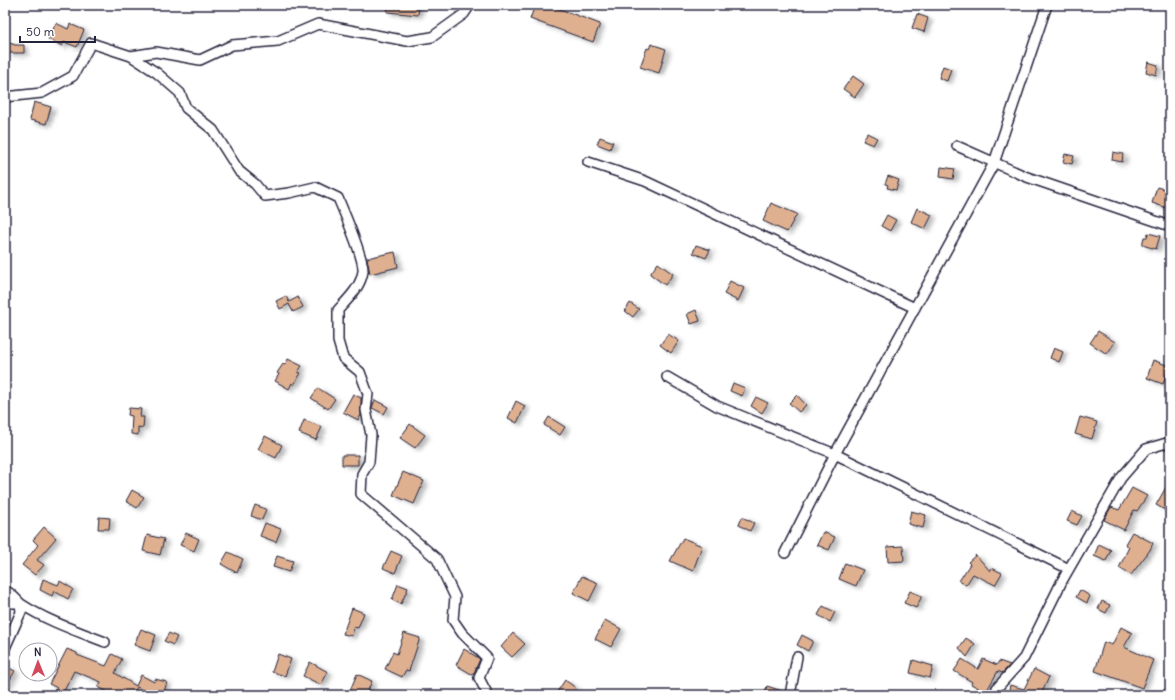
<svg xmlns="http://www.w3.org/2000/svg" width="1175" height="700" font-family="Delius,sans-serif">
<defs>
<filter id="shadow"><feDropShadow dx="4.5" dy="2.5" stdDeviation="2" flood-color="#0004"/></filter>
</defs>
<rect width="100%" height="100%" fill="#fff"/>
<filter id="ink" filterUnits="userSpaceOnUse"><feTurbulence type="fractalNoise" baseFrequency=".025" numOctaves="2"/><feDisplacementMap in="SourceGraphic" scale="8" xChannelSelector="R" yChannelSelector="G"/><feConvolveMatrix kernelMatrix="1 2 1 2 8 2 1 2 1" color-interpolation-filters="sRGB"/></filter>
<g filter="url(#ink)">
<path fill="#dfb090" stroke="#22223b" filter="url(#shadow)" d="M 388,5 L 419,5 L 418,15 L 387,12 Z
M 535,5 L 549,5 L 600,24 L 593,42 L 530,19 Z
M 917,14 L 928,18 L 924,32 L 912,28 Z
M 56,23 L 68,29 L 70,24 L 84,30 L 77,47 L 64,42 L 62,46 L 48,39 Z
M 5,41 L 15,45 L 24,45 L 24,53 L 10,53 L 5,50 Z
M 651,44 L 666,49 L 659,73 L 640,67 L 647,48 L 649,49 Z
M 1148,62 L 1158,65 L 1156,75 L 1146,72 Z
M 943,66 L 951,69 L 947,81 L 939,78 Z
M 853,76 L 864,84 L 855,97 L 843,89 Z
M 34,102 L 51,107 L 46,124 L 30,120 Z
M 867,133 L 877,138 L 873,145 L 863,141 Z
M 600,137 L 613,142 L 610,149 L 597,144 Z
M 1113,152 L 1123,154 L 1122,162 L 1112,160 Z
M 1065,154 L 1074,156 L 1072,164 L 1063,162 Z
M 941,167 L 955,169 L 953,179 L 940,177 Z
M 888,176 L 899,180 L 896,190 L 887,188 L 888,185 L 885,184 Z
M 1157,187 L 1170,191 L 1170,209 L 1152,203 Z
M 771,203 L 797,214 L 787,232 L 763,221 Z
M 917,208 L 932,215 L 925,229 L 911,222 Z
M 887,215 L 896,220 L 890,231 L 881,226 Z
M 1148,233 L 1160,236 L 1156,249 L 1142,245 L 1144,237 L 1147,237 Z
M 696,245 L 710,250 L 706,258 L 693,253 Z
M 395,252 L 398,267 L 370,274 L 367,258 Z
M 658,263 L 673,274 L 665,285 L 650,274 Z
M 730,281 L 744,288 L 738,301 L 724,294 Z
M 286,296 L 289,302 L 298,297 L 303,307 L 293,312 L 289,304 L 280,309 L 276,301 Z
M 630,303 L 639,309 L 633,317 L 625,311 Z
M 696,310 L 700,321 L 691,324 L 687,314 Z
M 1098,331 L 1115,342 L 1107,354 L 1090,343 Z
M 668,334 L 679,341 L 671,353 L 660,345 Z
M 1054,348 L 1063,352 L 1059,362 L 1050,358 Z
M 288,359 L 302,366 L 298,372 L 301,373 L 294,385 L 292,383 L 289,389 L 275,381 L 279,374 L 277,373 L 283,364 L 285,365 Z
M 1153,360 L 1169,366 L 1163,384 L 1147,378 Z
M 733,383 L 745,388 L 742,396 L 730,391 Z
M 318,388 L 335,399 L 328,409 L 311,398 Z
M 353,394 L 361,398 L 361,415 L 358,420 L 343,412 Z
M 797,395 L 806,405 L 799,412 L 789,403 Z
M 756,397 L 768,403 L 762,413 L 751,406 Z
M 375,400 L 388,407 L 384,414 L 372,408 Z
M 516,401 L 525,406 L 517,423 L 508,418 Z
M 129,408 L 141,409 L 140,417 L 144,417 L 143,428 L 138,427 L 138,435 L 131,434 L 132,416 L 128,415 Z
M 549,417 L 565,427 L 560,435 L 544,425 Z
M 1080,417 L 1097,422 L 1092,439 L 1075,434 Z
M 304,420 L 322,427 L 316,440 L 299,433 Z
M 410,424 L 425,435 L 415,448 L 400,438 Z
M 265,436 L 282,445 L 276,458 L 258,449 Z
M 342,455 L 358,455 L 358,465 L 342,465 Z
M 403,472 L 424,481 L 414,504 L 393,495 Z
M 1170,480 L 1170,505 L 1167,511 L 1156,505 Z
M 1132,488 L 1147,496 L 1137,511 L 1134,510 L 1124,530 L 1104,520 L 1111,507 L 1119,510 Z
M 132,490 L 144,497 L 137,508 L 126,501 Z
M 255,505 L 266,509 L 262,520 L 251,516 Z
M 911,511 L 926,515 L 923,528 L 908,524 Z
M 1072,511 L 1082,516 L 1077,525 L 1067,521 Z
M 99,517 L 110,518 L 109,529 L 98,529 Z
M 742,517 L 754,523 L 750,531 L 739,525 Z
M 265,523 L 281,529 L 276,542 L 260,536 Z
M 44,527 L 56,538 L 37,560 L 44,565 L 35,575 L 22,565 L 38,545 L 33,540 Z
M 823,532 L 835,537 L 829,550 L 817,545 Z
M 1132,532 L 1153,543 L 1150,550 L 1131,575 L 1119,568 L 1129,547 L 1125,544 Z
M 186,533 L 199,539 L 194,551 L 180,545 Z
M 147,535 L 164,539 L 160,555 L 143,551 Z
M 683,538 L 702,546 L 693,571 L 670,561 Z
M 1099,544 L 1111,550 L 1106,561 L 1094,556 Z
M 903,546 L 904,561 L 888,562 L 887,547 Z
M 391,551 L 402,556 L 395,573 L 383,568 Z
M 228,552 L 243,559 L 237,573 L 221,564 Z
M 976,555 L 990,571 L 992,568 L 1002,573 L 995,585 L 973,574 L 966,585 L 959,581 L 970,564 L 968,562 Z
M 277,556 L 293,561 L 289,572 L 273,567 Z
M 845,563 L 863,570 L 856,586 L 839,579 Z
M 582,576 L 598,583 L 589,601 L 573,593 Z
M 43,579 L 58,585 L 60,581 L 73,589 L 68,599 L 54,591 L 52,596 L 40,590 Z
M 398,584 L 408,588 L 401,604 L 392,600 Z
M 1080,590 L 1090,596 L 1087,603 L 1076,597 Z
M 910,591 L 922,596 L 916,608 L 904,603 Z
M 1102,601 L 1110,605 L 1106,613 L 1098,609 Z
M 823,606 L 835,612 L 830,622 L 818,615 Z
M 352,608 L 364,613 L 358,628 L 354,627 L 352,636 L 343,634 Z
M 605,620 L 621,629 L 611,647 L 595,639 Z
M 1121,627 L 1132,633 L 1124,647 L 1153,660 L 1142,688 L 1095,671 L 1104,642 L 1112,645 Z
M 141,629 L 156,635 L 150,651 L 134,645 Z
M 169,633 L 177,637 L 173,645 L 164,641 Z
M 404,633 L 420,638 L 409,671 L 406,670 L 402,677 L 385,669 L 393,652 L 397,654 Z
M 513,633 L 525,644 L 512,657 L 501,647 Z
M 802,635 L 813,641 L 808,651 L 797,645 Z
M 966,638 L 975,644 L 967,657 L 959,648 Z
M 67,649 L 77,653 L 77,655 L 106,666 L 112,654 L 122,659 L 115,673 L 136,686 L 141,675 L 154,682 L 155,679 L 167,682 L 163,695 L 149,691 L 148,693 L 137,687 L 132,695 L 114,695 L 98,687 L 101,682 L 74,671 L 62,695 L 51,695 L 57,688 L 49,684 Z
M 464,649 L 480,659 L 473,675 L 456,665 Z
M 278,654 L 291,659 L 285,676 L 272,672 Z
M 962,659 L 978,669 L 983,659 L 997,665 L 999,661 L 1010,665 L 1002,673 L 998,671 L 986,692 L 971,684 L 972,682 L 954,671 Z
M 913,660 L 933,666 L 930,678 L 910,673 Z
M 310,662 L 328,672 L 321,685 L 303,676 Z
M 5,666 L 15,671 L 5,688 Z
M 1034,669 L 1049,677 L 1041,695 L 1008,695 L 1010,685 L 1024,689 Z
M 357,674 L 372,681 L 366,695 L 348,695 Z
M 565,680 L 576,688 L 572,695 L 562,695 L 557,692 Z
M 767,686 L 785,692 L 784,695 L 764,695 Z"/>
<g fill="none" stroke-linecap="round" stroke-linejoin="round">
<g stroke="#22223b" stroke-width="12">
<path id="minor" d="M 131,56 L 157,73 L 180,93 L 186,108 L 213,130 L 239,171 L 255,184 L 265,196 L 289,193 L 315,187 L 338,198 C 344,212 364,259 363,271 C 361,287 348,299 338,310 L 338,341 L 343,358 L 360,372 L 368,394 L 366,410 L 371,435 L 369,462 L 362,474 L 361,494 L 437,559 L 455,597 L 453,620 L 462,633 L 487,658 L 479,678 L 488,695
M 5,97 L 42,93 L 73,76 L 91,43 L 131,56 L 156,52 L 200,60 L 232,45 L 278,41 L 318,24 L 407,41 L 432,37 L 464,14 L 470,5
M 957,146 L 1027,177 L 1170,226
M 588,162 L 645,181 L 915,308
M 667,377 L 717,406 L 835,454 L 1069,569
M 785,553 L 835,454 L 994,163 L 1047,5
M 5,590 C 14,595 15,599 21,604 C 47,621 77,631 105,642
M 5,603 L 20,603
M 5,648 L 21,612 L 20,603
M 790,695 L 797,657
M 995,695 L 997,688 L 1024,658 L 1062,581 L 1121,478 L 1146,449 L 1170,442"/>
</g>
<use href="#minor" stroke="#fff" stroke-width="9"/>
</g>
</g>
<rect width="1175" height="700" fill="none" stroke="#fff" stroke-width="20"/>
<rect x="10" y="10" width="1155" height="680" fill="none" stroke="#22223b" stroke-width="1.5" filter="url(#ink)"/>
<g transform="translate(38 662) rotate(359)"><circle r="19" fill="#ffffff" stroke="#a7a7b1"/>
<path d="M0-3L7 15L0 10L-7 15Z" fill="#d1495b"/>
<text y="-6" font-size="11" font-weight="bold" text-anchor="middle" fill="#22223b">N</text>
</g>
<path d="M20 36v6h75v-6" fill="none" stroke="#22223b" stroke-width="2"/>
<text x="26" y="36" font-size="12" fill="#22223b" stroke="#ffffff" stroke-width="3" paint-order="stroke">50 m</text>
</svg>
